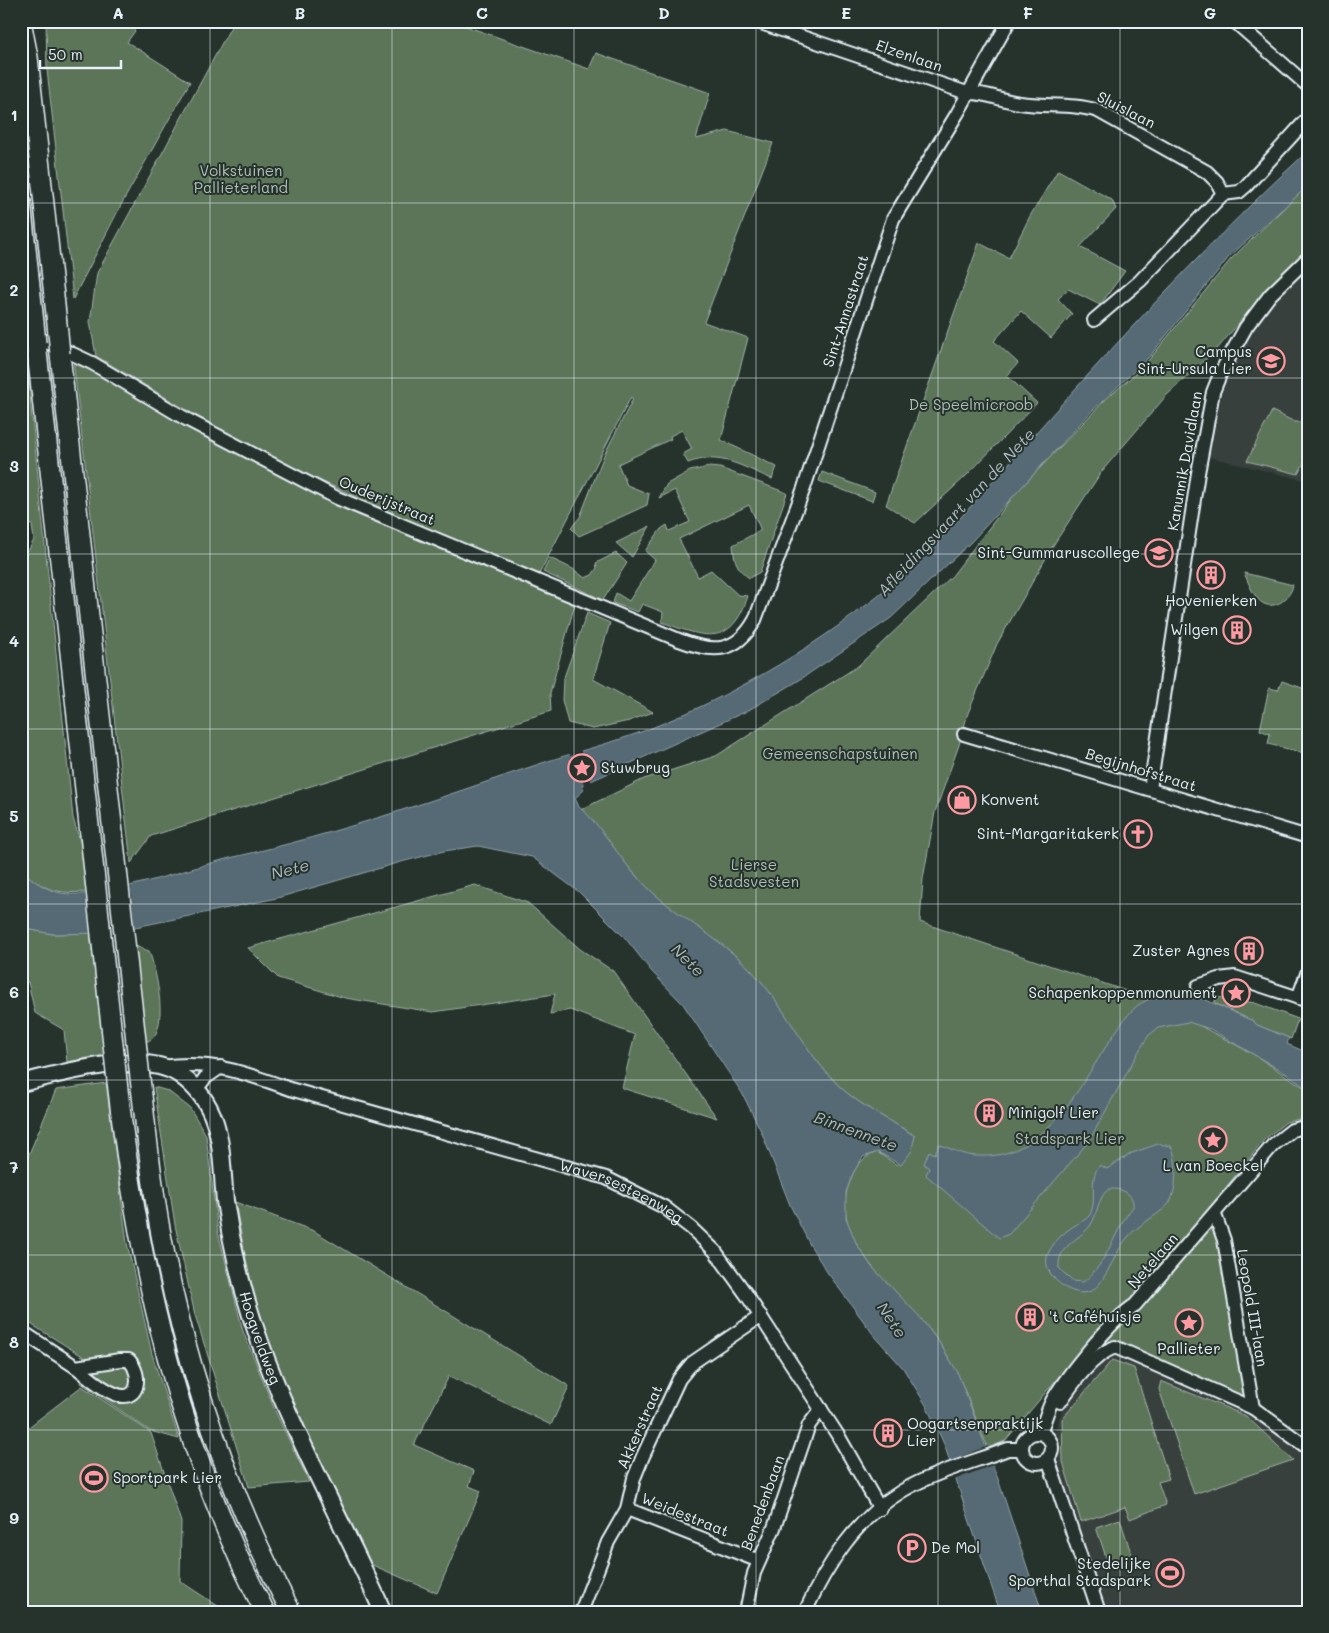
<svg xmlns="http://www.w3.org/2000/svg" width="1329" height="1633" font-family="Mali,sans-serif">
<rect width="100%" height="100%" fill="#26332d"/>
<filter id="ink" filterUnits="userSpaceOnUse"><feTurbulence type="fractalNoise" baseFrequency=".02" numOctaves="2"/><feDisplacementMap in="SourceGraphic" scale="10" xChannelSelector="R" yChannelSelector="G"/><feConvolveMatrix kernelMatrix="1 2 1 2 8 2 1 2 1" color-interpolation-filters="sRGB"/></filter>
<g filter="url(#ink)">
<path fill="#383f3c" d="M 1302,273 L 1308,277 L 1308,481 L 1209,457 L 1224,384 L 1246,338 L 1274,300 Z
M 1111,1353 L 1253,1408 L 1308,1448 L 1308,1612 L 1106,1612 L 1059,1469 L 1055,1432 L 1062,1409 Z"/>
<path fill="#5c7459" stroke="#a2b2a8" d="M 46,21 L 122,21 L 135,31 L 127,42 L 190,82 L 121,205 L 73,299 L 47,70 Z
M 234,21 L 451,21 L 589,69 L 596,53 L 710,93 L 696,139 L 727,131 L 773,143 L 704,322 L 748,338 L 721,440 L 777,467 L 772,479 C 743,467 720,451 688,463 L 683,454 L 692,449 L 682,430 L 670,436 L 671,439 L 618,464 L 627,485 L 649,494 L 647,505 L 579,536 L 571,528 L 580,517 L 604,455 L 633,399 L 631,397 L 537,578 L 261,454 L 96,356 L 90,322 L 97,273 Z
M 1058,170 L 1112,200 L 1116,209 L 1080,247 L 1125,271 L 1100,305 L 1068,289 L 1058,299 L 1072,314 L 1051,338 L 1021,311 L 994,341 L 1018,363 L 1007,376 L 1037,403 L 966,476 L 915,523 L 886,505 L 979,243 L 1009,258 L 1030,216 Z
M 1308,185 L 1308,254 L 1264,293 L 1218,348 L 1166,396 L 1102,471 L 1054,544 L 997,644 L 968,713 L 959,745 L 935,812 L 923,879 L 920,922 L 1150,999 L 1253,1054 L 1308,1090 L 1308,1117 L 1286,1122 L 1265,1139 L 1214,1202 L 1253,1408 L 1087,1343 L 1005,1441 L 988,1448 C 972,1412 961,1373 938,1341 C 909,1299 826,1243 849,1184 C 855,1166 860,1159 877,1152 L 897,1165 L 912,1134 C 888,1119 860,1106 839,1086 C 803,1052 784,1004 749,968 C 721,940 685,922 656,896 C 628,870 606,838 582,809 L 644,779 L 716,756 L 858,666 L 952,576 L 1015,494 L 1106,399 L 1143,367 L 1231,259 Z
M 21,319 L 26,336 L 31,408 L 73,818 L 82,848 L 86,892 C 56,894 44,890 21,870 L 21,564 L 34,540 L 32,525 L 21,522 Z
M 73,359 L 236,452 L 356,512 L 575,604 L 550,693 L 551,711 L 151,836 L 131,863 Z
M 1272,411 L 1295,422 L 1308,422 L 1308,455 L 1298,474 L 1247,461 Z
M 709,467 L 720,468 L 787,493 L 760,572 L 749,578 C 736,568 734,560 733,545 L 761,530 L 749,505 L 679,539 L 698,577 L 711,570 L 738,595 L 748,596 C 731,649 703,637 662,622 L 663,612 L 642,604 L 638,612 L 613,603 L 616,593 L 629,601 L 655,560 L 645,551 L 661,529 L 667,525 L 669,531 L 690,522 L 675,490 L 659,498 L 667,484 L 690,471 Z
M 822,472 L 875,492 L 872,501 L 819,481 Z
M 650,526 L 632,557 L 616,543 Z
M 616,553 L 627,563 L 603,600 L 543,572 L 550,558 L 573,569 L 585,578 L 592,575 L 597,568 L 596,563 Z
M 1244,573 L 1293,585 C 1290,601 1269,614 1257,598 C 1251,591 1248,581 1244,573 Z
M 587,613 L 610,623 L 593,679 L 653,712 L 629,721 L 593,729 L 568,723 L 562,700 L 563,680 Z
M 1282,681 L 1308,690 L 1308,754 L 1268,744 L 1270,734 L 1260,730 L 1269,688 L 1278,690 Z
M 475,885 L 528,903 L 580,949 L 613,971 L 717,1118 L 622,1088 L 635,1035 L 570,1010 L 550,1014 L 555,994 L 433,1012 L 345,998 L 278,978 L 248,948 Z
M 21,928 L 53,934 L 90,933 L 105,1055 L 67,1062 L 64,1030 L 35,1013 L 28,982 L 21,983 Z
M 135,946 L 149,951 C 156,969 172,1037 145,1042 Z
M 1217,997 L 1255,1003 L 1298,1019 L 1291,1039 L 1257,1025 L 1253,1021 L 1214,1003 Z
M 106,1083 L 127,1243 L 152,1354 L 179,1439 L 150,1431 L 81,1383 L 84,1357 L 21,1318 L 21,1173 L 56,1090 Z
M 154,1087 L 168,1091 L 190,1108 L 206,1135 L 218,1232 L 243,1331 L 276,1413 L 309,1482 L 249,1487 L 195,1315 L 175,1225 Z
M 235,1202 L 314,1231 L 569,1386 L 551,1425 L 449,1376 L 414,1445 L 474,1471 L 469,1486 L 481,1491 L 437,1593 L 370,1564 C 337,1496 299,1428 273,1357 C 254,1308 245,1254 235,1202 Z
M 1112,1360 L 1134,1368 L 1169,1479 L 1158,1482 L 1166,1505 L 1130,1519 L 1125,1507 L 1081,1522 L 1063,1462 L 1062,1419 Z
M 1161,1381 L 1246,1416 L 1293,1460 L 1194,1494 L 1159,1389 Z
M 82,1386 L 151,1433 L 181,1522 L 180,1581 L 227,1612 L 21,1612 L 21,1433 Z
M 1120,1519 L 1134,1562 L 1110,1569 L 1096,1527 Z"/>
<path fill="#566b74" stroke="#90a1a9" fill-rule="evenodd" d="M 1308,151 L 1308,186 L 1229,257 L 1150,356 L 1092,411 L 971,542 L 891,618 L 798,681 L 747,711 L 582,785 L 584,790 L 575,798 L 579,807 C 602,825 619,859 640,880 C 672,914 716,935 749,968 C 784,1003 803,1051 839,1086 C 860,1106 890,1120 915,1136 L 911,1152 L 901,1165 L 878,1152 L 863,1157 L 853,1173 L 846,1192 L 846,1218 L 857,1245 L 872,1267 L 919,1316 L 938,1341 L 957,1371 L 998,1479 L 1042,1612 L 1000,1612 L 944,1444 L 926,1405 L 903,1368 L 873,1334 L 827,1272 L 810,1245 L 790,1205 L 761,1131 L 742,1093 L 683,1004 L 652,972 L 626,939 L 579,892 L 532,857 L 478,846 L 444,851 L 401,862 L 277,898 L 106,933 L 53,934 L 21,928 L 21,870 C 34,881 44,889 61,893 C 101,901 191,867 234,857 C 338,834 439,798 539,764 C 575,752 613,743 649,729 C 732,696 807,652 877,597 C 941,546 994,479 1049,418 C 1132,326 1216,235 1308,151 Z
M 1180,994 L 1204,999 L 1253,1021 L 1257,1025 L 1289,1038 L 1287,1044 L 1308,1053 L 1308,1089 L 1287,1074 L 1210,1029 L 1188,1022 L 1158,1028 L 1149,1035 L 1139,1051 L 1089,1141 L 1009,1234 L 999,1238 L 926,1175 L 929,1168 L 924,1164 L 929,1151 L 935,1154 L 939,1144 C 949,1148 958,1153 968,1155 C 1040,1166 1074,1096 1107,1045 C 1116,1032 1125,1016 1137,1006 C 1150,996 1165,995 1180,994 Z
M 1158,1144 L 1171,1146 C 1178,1158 1177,1190 1170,1202 C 1163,1213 1138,1224 1127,1238 C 1115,1252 1105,1284 1091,1291 C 1073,1300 1039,1274 1048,1254 C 1053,1242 1063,1233 1074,1226 C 1078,1223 1086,1220 1089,1216 C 1099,1201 1087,1179 1100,1165 L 1107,1169 L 1132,1153 ZM 1109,1189 C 1120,1188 1135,1193 1133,1207 C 1114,1230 1108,1264 1083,1282 L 1072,1281 L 1059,1268 C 1057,1246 1078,1241 1090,1226 C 1098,1215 1097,1197 1109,1189 Z"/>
<path fill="#26332d" d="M 580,748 L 583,760 L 587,761 L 584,763 L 587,770 L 591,770 L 588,773 L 591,781 L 595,783 L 585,786 L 585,792 L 582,776 L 578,775 L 580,773 L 578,766 L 574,765 L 576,763 L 573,755 L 570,756 L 569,752 Z
M 130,882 L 135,931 L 90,936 L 85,890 Z
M 988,1446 L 995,1464 L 954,1480 L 947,1462 Z"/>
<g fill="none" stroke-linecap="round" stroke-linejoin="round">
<g stroke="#e8f1f8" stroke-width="16">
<g id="minor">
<path d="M 755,21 L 967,93 C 986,92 1002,101 1020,103 C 1046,107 1073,103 1098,111 L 1207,172 L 1217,182 L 1223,194"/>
<path d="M 1234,21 L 1308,86"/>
<path d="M 1094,320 L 1140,281 L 1223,194 L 1239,192 L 1246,186 L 1308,118"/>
<path d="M 21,330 L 92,363 L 186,419 L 337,498 L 679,640 C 713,653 736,654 755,620 L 804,488 L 893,219 L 957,114 L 1009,21"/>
<path d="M 964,734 L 1308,837"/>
<path d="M 1150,789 L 1198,473 L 1213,392 L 1221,372 L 1246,327 L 1270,295 L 1308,258"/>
<path d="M 1198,986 L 1219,979 L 1235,977 L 1308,1001"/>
<path d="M 1298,998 L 1308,971"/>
<path id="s1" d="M 163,1067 C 210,1060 246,1073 290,1089 L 606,1178 L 664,1207 L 691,1228 L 715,1251 L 746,1294 L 839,1437 L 880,1509"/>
<path d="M 196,1090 L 205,1078 L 221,1067"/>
<path d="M 1215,1215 L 1224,1240 L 1253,1408"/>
<path d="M 21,1331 L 76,1367"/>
<path d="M 120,1360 L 129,1360 C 143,1375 139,1404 115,1394 C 100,1388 88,1376 76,1367 Z"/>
<path d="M 1060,1402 C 1073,1383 1093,1355 1115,1347 L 1253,1408 L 1308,1448"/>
<circle cx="1037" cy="1448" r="15"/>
<path d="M 1040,1433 C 1044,1423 1047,1411 1052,1401 C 1067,1375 1111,1320 1135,1305 L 1273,1145 L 1292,1130 L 1308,1126"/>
<path d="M 1048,1459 L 1099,1612"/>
<path d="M 627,1509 L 759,1561"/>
<path d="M 581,1612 L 608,1542 L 627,1509 L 634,1478 L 643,1456 L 679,1379 L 692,1363 L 761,1316"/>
<path d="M 746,1612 L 754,1573 L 774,1528 L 809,1425 L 821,1409"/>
<path d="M 805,1612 C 827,1564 856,1519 902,1491 C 934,1472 974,1462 1008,1449 L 1022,1449"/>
</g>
</g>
<g stroke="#e8f1f8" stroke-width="20">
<g id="major">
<path id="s2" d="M 21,1083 C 63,1073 142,1049 180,1075 C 225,1107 220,1152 225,1201 C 228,1222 232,1243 237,1264 C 265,1388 332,1497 383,1612"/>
</g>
</g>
<g stroke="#e8f1f8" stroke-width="22">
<path id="highway" d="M 21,21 L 28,57 L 58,333
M 21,202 L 34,323
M 36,343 L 113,1044
M 60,354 L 136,1041
M 140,1078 C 146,1129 151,1179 160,1229 C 184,1362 228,1492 291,1612
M 117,1081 C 138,1268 178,1444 265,1612"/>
</g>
<use href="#minor" stroke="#26332d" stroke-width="12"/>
<use href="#major" stroke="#26332d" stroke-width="16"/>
<use href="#highway" stroke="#26332d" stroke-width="19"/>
<g stroke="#e8f1f8" stroke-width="22" stroke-linecap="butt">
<path id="highway-bridge" d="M 34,323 L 36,343
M 58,333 L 60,354
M 136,1041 L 140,1078
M 113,1044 L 117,1081"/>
</g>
<use href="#highway-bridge" stroke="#26332d" stroke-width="19"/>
</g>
</g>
<path fill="none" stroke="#e8f1f8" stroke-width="1" stroke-opacity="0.55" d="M 210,21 L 210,1612M 392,21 L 392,1612M 574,21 L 574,1612M 756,21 L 756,1612M 938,21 L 938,1612M 1120,21 L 1120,1612M 21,203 L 1308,203M 21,378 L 1308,378M 21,554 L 1308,554M 21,729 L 1308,729M 21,904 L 1308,904M 21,1080 L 1308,1080M 21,1255 L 1308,1255M 21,1430 L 1308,1430"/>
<defs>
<g id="school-ring" transform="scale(1.4375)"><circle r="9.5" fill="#26332d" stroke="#ff9aa2" stroke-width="1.5"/><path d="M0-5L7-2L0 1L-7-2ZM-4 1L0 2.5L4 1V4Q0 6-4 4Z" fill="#ff9aa2"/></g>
<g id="building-ring" transform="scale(1.4375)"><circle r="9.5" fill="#26332d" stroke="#ff9aa2" stroke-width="1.5"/><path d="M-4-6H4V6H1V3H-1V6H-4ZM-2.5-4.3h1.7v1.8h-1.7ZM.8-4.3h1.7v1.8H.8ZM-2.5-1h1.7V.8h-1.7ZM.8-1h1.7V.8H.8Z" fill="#ff9aa2"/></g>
<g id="sight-ring" transform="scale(1.4375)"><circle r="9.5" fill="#26332d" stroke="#ff9aa2" stroke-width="1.5"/><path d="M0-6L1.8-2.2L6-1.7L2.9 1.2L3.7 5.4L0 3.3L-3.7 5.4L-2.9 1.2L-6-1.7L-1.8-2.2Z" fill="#ff9aa2"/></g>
<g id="shop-ring" transform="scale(1.4375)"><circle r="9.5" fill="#26332d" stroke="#ff9aa2" stroke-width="1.5"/><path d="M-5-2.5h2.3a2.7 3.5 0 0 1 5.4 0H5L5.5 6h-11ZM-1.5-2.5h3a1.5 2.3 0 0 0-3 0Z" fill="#ff9aa2"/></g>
<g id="church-ring" transform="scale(1.4375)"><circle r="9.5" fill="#26332d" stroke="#ff9aa2" stroke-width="1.5"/><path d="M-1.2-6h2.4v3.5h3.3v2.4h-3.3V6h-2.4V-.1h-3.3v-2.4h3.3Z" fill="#ff9aa2"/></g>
<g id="stadium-ring" transform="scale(1.4375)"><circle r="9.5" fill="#26332d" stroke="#ff9aa2" stroke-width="1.5"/><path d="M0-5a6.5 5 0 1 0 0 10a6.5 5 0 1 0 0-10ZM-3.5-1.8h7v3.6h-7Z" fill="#ff9aa2"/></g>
<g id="parking-ring" transform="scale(1.4375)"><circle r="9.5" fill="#26332d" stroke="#ff9aa2" stroke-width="1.5"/><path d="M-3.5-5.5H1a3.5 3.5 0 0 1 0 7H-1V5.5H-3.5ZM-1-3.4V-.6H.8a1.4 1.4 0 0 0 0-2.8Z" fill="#ff9aa2"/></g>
</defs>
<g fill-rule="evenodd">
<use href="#school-ring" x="1271" y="361"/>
<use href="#school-ring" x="1159" y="553"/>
<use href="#building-ring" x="1211" y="575"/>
<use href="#building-ring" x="1237" y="630"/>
<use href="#sight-ring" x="582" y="768"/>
<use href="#shop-ring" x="962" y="800"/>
<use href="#church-ring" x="1138" y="834"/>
<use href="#building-ring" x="1249" y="951"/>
<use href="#sight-ring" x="1236" y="993"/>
<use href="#building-ring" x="989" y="1113"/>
<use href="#sight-ring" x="1213" y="1140"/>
<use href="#building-ring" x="1030" y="1317"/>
<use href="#sight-ring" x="1189" y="1323"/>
<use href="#building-ring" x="888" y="1433"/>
<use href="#stadium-ring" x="94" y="1478"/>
<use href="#parking-ring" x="912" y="1548"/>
<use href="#stadium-ring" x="1170" y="1573"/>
</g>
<g text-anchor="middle" stroke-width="4" stroke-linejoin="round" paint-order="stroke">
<g font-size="15" fill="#e8f1f8" stroke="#26332d">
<text transform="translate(909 56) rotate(19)" y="5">Elzenlaan</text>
<text transform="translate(1126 110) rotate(27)" y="5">Sluislaan</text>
<text transform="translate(846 311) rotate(-72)" y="5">Sint-Annastraat</text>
<text transform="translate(1185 461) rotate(-80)" y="5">Kanunnik Davidlaan</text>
<text transform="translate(387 501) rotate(23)" y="5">Ouderijstraat</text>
<text transform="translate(1141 770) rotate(17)" y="5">Begijnhofstraat</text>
<text dy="5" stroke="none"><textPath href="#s1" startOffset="478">Waversesteenweg</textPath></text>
<text transform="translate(1153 1261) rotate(-49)" y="5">Netelaan</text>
<text transform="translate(1252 1308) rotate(80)" y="5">Leopold III-laan</text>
<text dy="5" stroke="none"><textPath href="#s2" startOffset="444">Hoogveldweg</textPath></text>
<text transform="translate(640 1427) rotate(-66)" y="5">Akkerstraat</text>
<text transform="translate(763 1503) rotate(-70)" y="5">Benedenbaan</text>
<text transform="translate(685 1515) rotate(22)" y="5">Weidestraat</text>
</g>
<g font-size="15" fill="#b0bfb8" stroke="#26332d">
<text x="241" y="176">Volkstuinen<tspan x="241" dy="17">Pallieterland</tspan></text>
<text x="971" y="410">De Speelmicroob</text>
<text x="840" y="759">Gemeenschapstuinen</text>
<text x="754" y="870">Lierse<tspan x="754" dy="17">Stadsvesten</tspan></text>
<text x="1070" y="1144">Stadspark Lier</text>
</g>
<g font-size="15" fill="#e8f1f8" stroke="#26332d" text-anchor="end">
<text x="1252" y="357">Campus<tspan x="1252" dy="17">Sint-Ursula Lier</tspan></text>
<text x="1140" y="558">Sint-Gummaruscollege</text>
<text x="1211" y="606" text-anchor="middle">Hovenierken</text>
<text x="1218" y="635">Wilgen</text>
<text x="601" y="773" text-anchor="start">Stuwbrug</text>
<text x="981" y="805" text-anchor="start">Konvent</text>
<text x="1119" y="839">Sint-Margaritakerk</text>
<text x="1230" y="956">Zuster Agnes</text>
<text x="1217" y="998">Schapenkoppenmonument</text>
<text x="1008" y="1118" text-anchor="start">Minigolf Lier</text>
<text x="1213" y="1171" text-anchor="middle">L van Boeckel</text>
<text x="1049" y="1322" text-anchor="start">'t Caféhuisje</text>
<text x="1189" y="1354" text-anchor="middle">Pallieter</text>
<text x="907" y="1429" text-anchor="start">Oogartsenpraktijk<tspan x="907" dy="17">Lier</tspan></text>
<text x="113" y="1483" text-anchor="start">Sportpark Lier</text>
<text x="931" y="1553" text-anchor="start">De Mol</text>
<text x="1151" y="1569">Stedelijke<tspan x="1151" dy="17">Sporthal Stadspark</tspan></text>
</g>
<g font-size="16" font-style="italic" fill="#aebbc3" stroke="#26332d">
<text transform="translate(956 512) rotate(-47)" y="6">Afleidingsvaart van de Nete</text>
<text transform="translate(290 869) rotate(-14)" y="6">Nete</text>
<text transform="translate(688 960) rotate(45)" y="6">Nete</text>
<text transform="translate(856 1131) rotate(20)" y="6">Binnennete</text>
<text transform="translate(892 1320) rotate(56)" y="6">Nete</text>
</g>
</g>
<rect width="1329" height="1633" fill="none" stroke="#26332d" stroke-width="55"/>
<path d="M40 60v8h81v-8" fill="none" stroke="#e8f1f8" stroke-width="2.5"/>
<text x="48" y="60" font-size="15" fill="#e8f1f8" stroke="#26332d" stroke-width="4" paint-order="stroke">50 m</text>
<rect x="28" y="28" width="1274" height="1578" fill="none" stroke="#e8f1f8" stroke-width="2"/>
<g font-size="16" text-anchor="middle" font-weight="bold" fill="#e8f1f8">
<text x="118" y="19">A</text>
<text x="300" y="19">B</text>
<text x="482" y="19">C</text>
<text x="664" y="19">D</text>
<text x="846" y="19">E</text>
<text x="1028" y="19">F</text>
<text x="1210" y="19">G</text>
<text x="14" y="121">1</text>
<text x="14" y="296">2</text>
<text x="14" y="472">3</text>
<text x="14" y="647">4</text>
<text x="14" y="822">5</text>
<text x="14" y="998">6</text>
<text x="14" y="1173">7</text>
<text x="14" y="1348">8</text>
<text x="14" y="1524">9</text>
</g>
</svg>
